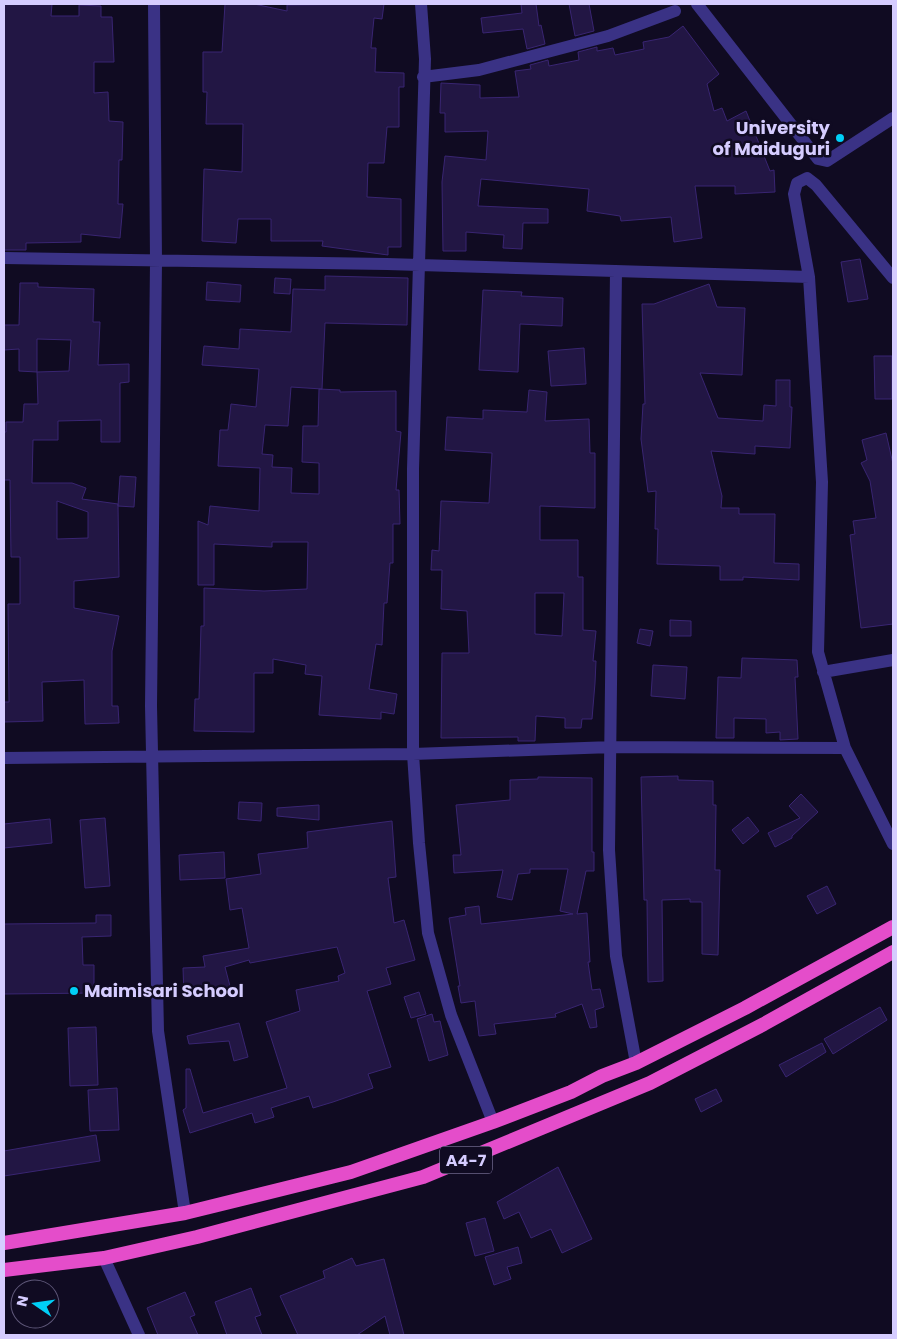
<svg xmlns="http://www.w3.org/2000/svg" width="897" height="1339" font-family="Poppins,sans-serif">
<rect width="100%" height="100%" fill="#100b22"/>
<path fill="#221644" stroke="#392572" fill-rule="evenodd" d="M 4,4 L 52,4 L 51,16 L 79,16 L 79,5 L 101,6 L 101,17 L 112,17 L 114,62 L 94,62 L 94,93 L 108,92 L 109,121 L 123,122 L 122,160 L 119,160 L 118,204 L 123,204 L 120,238 L 81,234 L 81,242 L 26,243 L 26,250 L 4,250 Z
M 225,4 L 254,4 L 287,11 L 287,5 L 384,4 L 382,19 L 374,18 L 371,48 L 376,48 L 375,72 L 404,73 L 404,87 L 399,87 L 399,127 L 387,127 L 384,163 L 368,163 L 367,197 L 401,199 L 401,247 L 388,247 L 388,255 L 322,246 L 323,241 L 271,241 L 271,219 L 238,219 L 236,243 L 202,241 L 204,169 L 242,172 L 243,124 L 206,124 L 207,92 L 203,92 L 203,52 L 222,52 Z
M 521,4 L 536,4 L 539,26 L 541,25 L 545,44 L 527,49 L 523,29 L 483,33 L 481,18 L 522,13 Z
M 569,4 L 589,4 L 594,31 L 575,36 Z
M 683,26 L 719,74 L 707,84 L 714,111 L 722,108 L 727,121 L 746,111 L 770,171 L 774,170 L 775,192 L 735,194 L 735,186 L 695,186 L 702,238 L 674,242 L 671,217 L 621,221 L 620,216 L 587,211 L 589,189 L 481,179 L 478,206 L 548,209 L 548,223 L 523,223 L 522,249 L 503,248 L 504,235 L 466,232 L 466,251 L 443,251 L 442,182 L 445,156 L 486,160 L 488,131 L 445,132 L 445,113 L 440,113 L 441,83 L 480,85 L 480,98 L 519,97 L 515,71 L 531,69 L 530,65 L 548,60 L 549,66 L 579,60 L 578,52 L 597,47 L 597,51 L 613,48 L 615,55 L 644,49 L 643,42 L 669,37 Z
M 860,259 L 868,299 L 848,302 L 841,262 Z
M 325,276 L 408,278 L 407,325 L 325,323 L 322,389 L 291,387 L 288,426 L 265,425 L 262,454 L 273,455 L 272,467 L 292,468 L 291,493 L 319,494 L 319,463 L 302,462 L 303,426 L 318,426 L 319,389 L 340,390 L 340,392 L 396,391 L 396,431 L 401,432 L 396,490 L 399,490 L 400,524 L 393,524 L 393,563 L 390,563 L 387,603 L 384,603 L 382,645 L 376,644 L 369,689 L 397,694 L 394,714 L 381,712 L 381,719 L 319,715 L 322,676 L 305,674 L 306,665 L 273,659 L 273,673 L 254,673 L 254,732 L 194,731 L 195,699 L 199,699 L 201,626 L 204,626 L 204,588 L 264,591 L 307,589 L 308,542 L 272,542 L 272,547 L 214,544 L 214,585 L 198,585 L 198,521 L 208,525 L 210,506 L 259,511 L 260,468 L 218,466 L 220,430 L 228,430 L 231,404 L 256,407 L 259,369 L 202,365 L 204,346 L 239,349 L 240,329 L 291,332 L 293,289 L 325,290 Z
M 275,278 L 291,279 L 290,294 L 274,293 Z
M 207,282 L 241,285 L 240,302 L 206,300 Z
M 20,283 L 38,283 L 38,287 L 94,289 L 93,322 L 100,322 L 98,365 L 129,364 L 129,382 L 120,383 L 120,442 L 101,442 L 101,420 L 58,421 L 58,440 L 33,440 L 32,483 L 72,483 L 86,488 L 82,499 L 118,504 L 119,577 L 74,581 L 74,608 L 119,616 L 112,651 L 112,706 L 118,706 L 119,723 L 85,724 L 84,680 L 42,682 L 43,721 L 4,722 L 4,702 L 9,702 L 8,604 L 20,604 L 20,557 L 11,557 L 10,480 L 4,480 L 4,432 L 6,432 L 6,422 L 23,422 L 24,404 L 38,404 L 37,372 L 19,371 L 19,349 L 4,350 L 4,325 L 19,325 ZM 37,339 L 71,340 L 69,371 L 37,372 ZM 57,501 L 88,512 L 88,538 L 57,539 Z
M 709,284 L 717,307 L 745,308 L 742,375 L 700,373 L 718,418 L 763,421 L 764,405 L 776,406 L 776,380 L 790,380 L 790,407 L 792,407 L 790,448 L 755,446 L 755,454 L 711,451 L 722,496 L 721,508 L 739,508 L 739,514 L 775,514 L 774,563 L 799,564 L 799,580 L 743,577 L 743,580 L 720,580 L 720,566 L 657,564 L 658,529 L 655,529 L 656,491 L 648,492 L 641,439 L 643,404 L 645,404 L 642,304 L 654,304 Z
M 483,290 L 522,292 L 521,296 L 563,298 L 562,326 L 520,324 L 518,372 L 479,370 Z
M 584,348 L 586,384 L 551,386 L 548,351 Z
M 874,356 L 892,356 L 892,399 L 875,399 Z
M 529,390 L 547,392 L 545,421 L 589,419 L 590,453 L 595,453 L 595,508 L 540,506 L 540,540 L 578,540 L 578,577 L 583,577 L 583,630 L 596,631 L 593,661 L 596,661 L 595,683 L 592,719 L 582,719 L 581,728 L 565,728 L 565,718 L 536,716 L 535,741 L 518,741 L 518,737 L 441,738 L 442,653 L 469,653 L 467,611 L 441,609 L 442,570 L 431,570 L 432,550 L 439,551 L 441,501 L 489,503 L 492,453 L 445,450 L 447,417 L 483,419 L 483,410 L 527,412 ZM 535,593 L 564,593 L 562,636 L 535,634 Z
M 886,433 L 893,464 L 893,624 L 861,628 L 850,535 L 855,534 L 853,521 L 876,518 L 870,481 L 861,463 L 867,460 L 862,440 Z
M 120,476 L 136,477 L 134,507 L 118,506 Z
M 670,620 L 691,621 L 691,636 L 670,636 Z
M 640,629 L 653,631 L 650,646 L 637,643 Z
M 742,658 L 797,660 L 798,677 L 795,677 L 798,739 L 780,740 L 780,732 L 766,733 L 766,719 L 734,718 L 734,738 L 716,738 L 718,677 L 741,678 Z
M 653,665 L 687,667 L 685,699 L 651,696 Z
M 678,776 L 678,780 L 713,781 L 713,805 L 716,805 L 715,870 L 720,870 L 718,955 L 702,954 L 702,902 L 690,902 L 690,899 L 662,900 L 663,981 L 648,982 L 647,900 L 644,900 L 641,777 Z
M 538,777 L 592,778 L 592,852 L 594,852 L 594,871 L 586,871 L 577,914 L 587,913 L 590,962 L 588,962 L 592,990 L 600,989 L 604,1007 L 595,1010 L 597,1027 L 590,1028 L 582,1004 L 555,1014 L 556,1017 L 494,1024 L 496,1034 L 479,1036 L 475,1001 L 461,1003 L 458,986 L 460,986 L 449,918 L 466,915 L 465,908 L 479,906 L 481,924 L 573,914 L 560,911 L 568,869 L 530,869 L 530,873 L 518,874 L 512,900 L 497,897 L 503,870 L 454,873 L 453,855 L 461,855 L 456,805 L 510,800 L 510,780 L 538,779 Z
M 801,794 L 818,812 L 792,836 L 792,838 L 775,847 L 768,833 L 800,818 L 789,806 Z
M 239,802 L 262,803 L 261,821 L 238,819 Z
M 319,805 L 319,820 L 277,816 L 277,808 Z
M 748,817 L 759,831 L 743,844 L 732,830 Z
M 105,818 L 110,886 L 85,888 L 80,820 Z
M 50,819 L 52,843 L 4,848 L 4,824 Z
M 392,821 L 396,877 L 388,878 L 394,923 L 404,920 L 415,960 L 386,968 L 391,984 L 367,991 L 391,1067 L 368,1074 L 373,1088 L 333,1102 L 313,1108 L 309,1096 L 271,1108 L 274,1117 L 255,1123 L 252,1113 L 190,1133 L 183,1110 L 186,1108 L 186,1069 L 190,1069 L 203,1113 L 287,1088 L 266,1022 L 300,1011 L 296,990 L 339,981 L 338,976 L 345,973 L 337,947 L 250,963 L 249,960 L 225,967 L 231,990 L 184,996 L 183,968 L 205,967 L 203,956 L 249,948 L 242,908 L 230,910 L 226,879 L 261,874 L 258,854 L 308,848 L 307,832 Z
M 224,852 L 225,878 L 180,880 L 179,855 Z
M 827,886 L 836,904 L 817,914 L 807,896 Z
M 96,915 L 111,915 L 111,936 L 82,937 L 83,965 L 94,965 L 94,993 L 4,994 L 4,924 L 96,923 Z
M 419,992 L 426,1014 L 411,1018 L 404,997 Z
M 880,1007 L 887,1020 L 833,1054 L 824,1039 Z
M 432,1014 L 434,1022 L 440,1021 L 448,1055 L 429,1061 L 417,1019 Z
M 239,1023 L 248,1057 L 234,1061 L 229,1041 L 189,1044 L 187,1036 Z
M 96,1027 L 98,1085 L 70,1086 L 68,1028 Z
M 822,1043 L 826,1052 L 786,1077 L 779,1065 Z
M 117,1088 L 119,1130 L 90,1131 L 88,1090 Z
M 716,1089 L 722,1101 L 701,1112 L 695,1099 Z
M 96,1135 L 100,1161 L 4,1176 L 4,1151 Z
M 558,1167 L 592,1239 L 562,1253 L 551,1229 L 531,1238 L 519,1212 L 504,1219 L 497,1202 Z
M 485,1218 L 494,1251 L 475,1256 L 466,1223 Z
M 518,1247 L 522,1263 L 507,1267 L 511,1279 L 494,1285 L 485,1257 Z
M 352,1258 L 356,1266 L 384,1259 L 404,1335 L 390,1335 L 385,1316 L 357,1335 L 298,1335 L 280,1296 L 325,1278 L 323,1271 Z
M 251,1288 L 261,1315 L 255,1317 L 262,1335 L 227,1335 L 215,1302 Z
M 185,1292 L 195,1315 L 190,1317 L 198,1335 L 158,1335 L 147,1308 Z"/>
<g fill="none" stroke-linecap="round" stroke-linejoin="round">
<path stroke="#3a3285" stroke-width="12" d="M 154,4 L 156,262 L 151,706 L 158,1031 L 185,1213
M 421,4 L 425,59 L 413,469 L 413,754 L 419,843 L 428,933 L 451,1015 L 493,1122
M 697,4 L 818,159 L 827,161 L 893,118
M 423,77 L 479,70 L 608,36 L 675,11
M 4,258 L 387,264 L 809,277
M 616,271 L 609,850 L 616,956 L 636,1063
M 893,278 L 816,185 L 807,178 L 797,183 L 794,194 L 809,277 L 822,482 L 818,652 L 845,748 L 893,844
M 823,672 L 893,660
M 4,758 L 413,754 L 612,747 L 845,748
M 104,1258 L 139,1335"/>
<path stroke="#e44dca" stroke-width="14" d="M 4,1243 L 185,1213 L 351,1172 L 493,1122 L 571,1092 L 602,1076 L 636,1063 L 745,1008 L 893,927
M 4,1270 L 104,1258 L 197,1237 L 423,1177 L 650,1083 L 764,1024 L 893,952"/>
</g>
<g fill="#00cff7" stroke="#100b22" stroke-width="2">
<circle cx="840" cy="138" r="5"/>
<circle cx="74" cy="991" r="5"/>
</g>
<g text-anchor="middle" stroke-width="5" stroke-linejoin="round" paint-order="stroke">
<rect fill="#100b22" stroke="#9a92bd" stroke-width="1" x="440" y="1146.5" width="52" height="27" rx="4"/>
<g font-size="16" font-weight="bold" fill="#d5ccff">
<text x="466" y="1166">A4-7</text>
</g>
<g font-size="18" font-weight="bold" fill="#d5ccff" stroke="#100b22" text-anchor="end">
<text x="830" y="134">University<tspan x="830" dy="21">of Maiduguri</tspan></text>
<text x="84" y="997" text-anchor="start">Maimisari School</text>
</g>
</g>
<rect width="897" height="1339" fill="none" stroke="#d5ccff" stroke-width="10"/>
<g transform="translate(35 1304) rotate(283)"><circle r="24" fill="#100b22" stroke="#5f587a"/>
<path d="M0-4L9 19L0 12L-9 19Z" fill="#00cff7"/>
<text y="-8" font-size="14" font-weight="bold" text-anchor="middle" fill="#d5ccff">N</text>
</g>
</svg>
